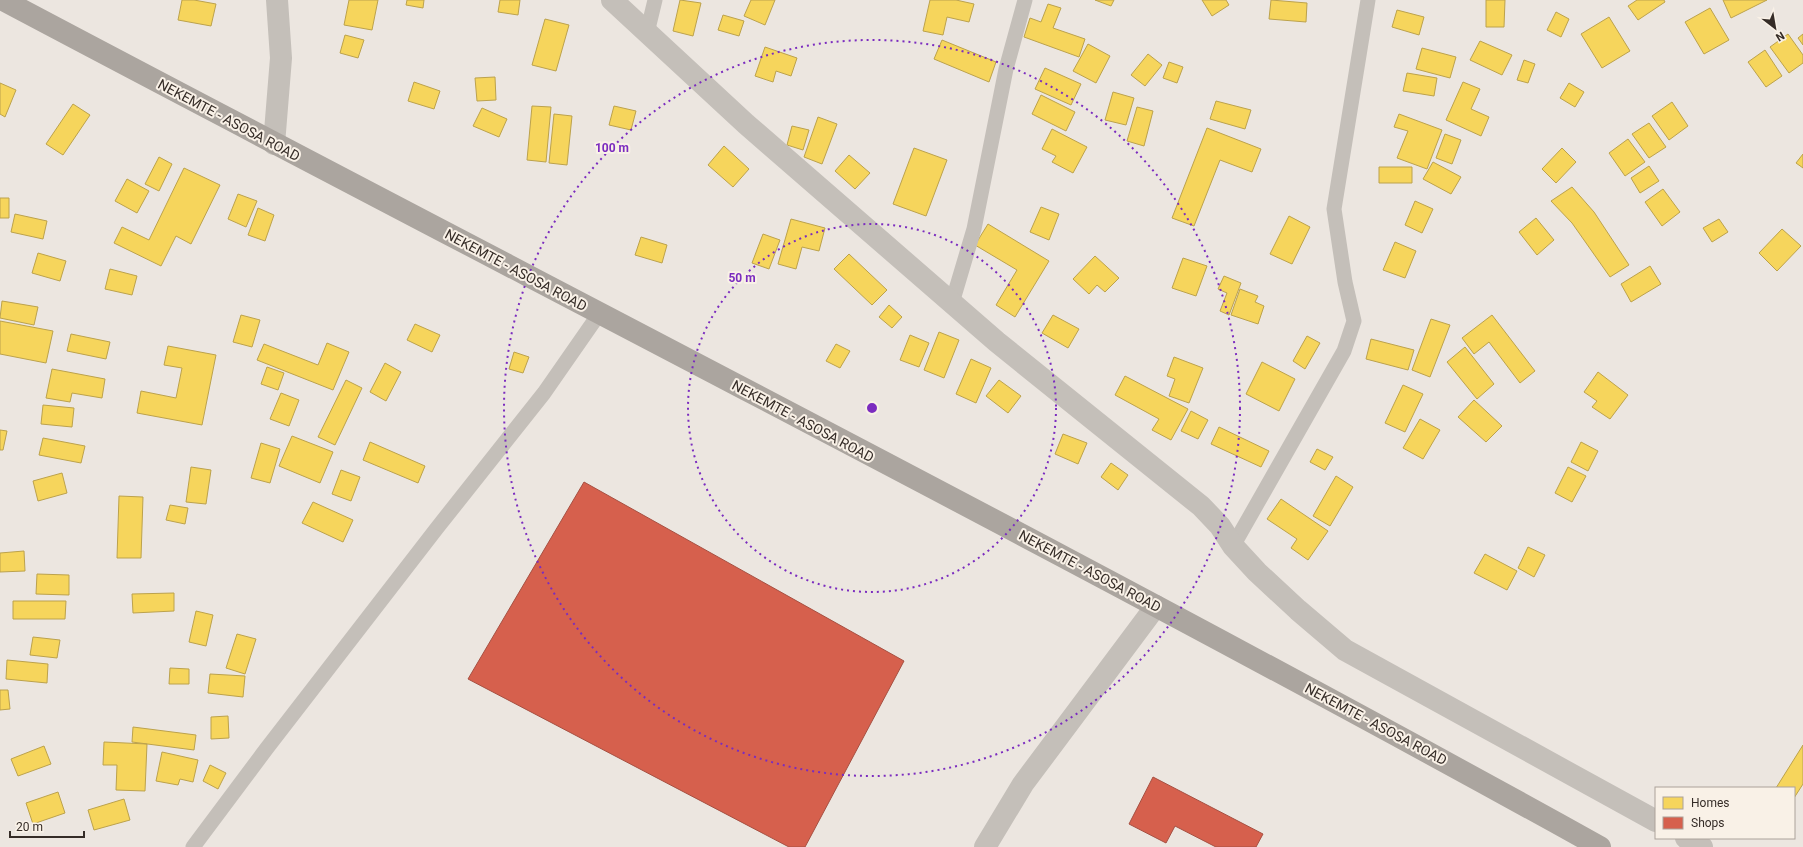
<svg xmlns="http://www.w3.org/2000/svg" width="1803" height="847" font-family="Roboto,sans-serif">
<rect width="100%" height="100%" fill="#ece6e0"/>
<path fill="#f6d55c" stroke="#bca24c" d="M 182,0 L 194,0 L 216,4 L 211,26 L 178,20 Z
M 349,0 L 378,0 L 372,30 L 344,25 Z
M 407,0 L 424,0 L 423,8 L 406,5 Z
M 500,0 L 520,0 L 518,15 L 498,12 Z
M 680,0 L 701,3 L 693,36 L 673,31 Z
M 751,0 L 775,0 L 765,25 L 744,16 Z
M 930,0 L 956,0 L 974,4 L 969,22 L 947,17 L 943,35 L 923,31 Z
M 1095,0 L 1114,0 L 1111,6 Z
M 1202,0 L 1226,0 L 1229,5 L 1212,16 Z
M 1271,0 L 1307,3 L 1306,22 L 1269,19 Z
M 1486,0 L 1505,0 L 1504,27 L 1486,27 Z
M 1637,0 L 1664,0 L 1665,2 L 1638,20 L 1628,6 Z
M 1723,0 L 1767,0 L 1731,18 Z
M 1048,4 L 1061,8 L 1053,28 L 1085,39 L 1079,57 L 1024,37 L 1030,18 L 1041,22 Z
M 1710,8 L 1729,40 L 1704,54 L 1685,22 Z
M 1397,10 L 1424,17 L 1419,35 L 1392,27 Z
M 1556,12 L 1569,19 L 1561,37 L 1547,30 Z
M 723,15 L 744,21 L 739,36 L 718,30 Z
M 1609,17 L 1630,51 L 1602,68 L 1581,34 Z
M 545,19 L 569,25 L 556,71 L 532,65 Z
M 1788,34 L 1803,55 L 1803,63 L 1789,73 L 1770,47 Z
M 1803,34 L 1803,45 L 1798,38 Z
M 345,35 L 364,40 L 358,58 L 340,53 Z
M 942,40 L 996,62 L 989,82 L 934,59 Z
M 1480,41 L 1512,55 L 1502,75 L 1470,60 Z
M 1088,44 L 1110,56 L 1096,83 L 1073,71 Z
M 765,47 L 797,58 L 791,76 L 776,71 L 773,82 L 755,76 Z
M 1422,48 L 1456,57 L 1450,78 L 1416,69 Z
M 1765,50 L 1782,76 L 1766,87 L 1748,62 Z
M 1148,54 L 1162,65 L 1145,86 L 1131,75 Z
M 1524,60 L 1535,64 L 1528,83 L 1517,80 Z
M 1169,62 L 1183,67 L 1177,83 L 1163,78 Z
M 1045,68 L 1081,84 L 1071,105 L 1035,89 Z
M 1407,73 L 1437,78 L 1434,96 L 1403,91 Z
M 495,77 L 496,100 L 477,101 L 475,78 Z
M 414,82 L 440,91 L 434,109 L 408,101 Z
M 1463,82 L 1480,89 L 1471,109 L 1489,117 L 1481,136 L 1446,120 Z
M 0,83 L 16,90 L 5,117 L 0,114 Z
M 1569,83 L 1584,92 L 1575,107 L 1560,98 Z
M 1113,92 L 1134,98 L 1126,125 L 1105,120 Z
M 1041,95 L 1075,112 L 1066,131 L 1032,114 Z
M 1216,101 L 1251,110 L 1245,129 L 1210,119 Z
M 1672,102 L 1688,126 L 1669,140 L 1652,116 Z
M 73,104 L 90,115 L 63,155 L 46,144 Z
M 532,106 L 551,107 L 546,162 L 527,160 Z
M 614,106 L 636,111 L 631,130 L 609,125 Z
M 1137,107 L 1153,111 L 1144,146 L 1127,141 Z
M 482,108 L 507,119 L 499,137 L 473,126 Z
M 554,114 L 572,116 L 567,165 L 549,163 Z
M 1399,114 L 1442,130 L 1427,169 L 1397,158 L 1408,131 L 1394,127 Z
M 818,117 L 837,124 L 822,164 L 804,157 Z
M 1649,123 L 1666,147 L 1649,158 L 1632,134 Z
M 792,126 L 809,130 L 803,150 L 787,145 Z
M 1207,128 L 1261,149 L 1252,172 L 1220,160 L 1194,226 L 1172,218 Z
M 1052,129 L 1087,147 L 1073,173 L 1052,162 L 1056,156 L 1042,149 Z
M 1445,134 L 1461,140 L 1452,164 L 1436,158 Z
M 1628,139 L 1645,162 L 1625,176 L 1609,153 Z
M 724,146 L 749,169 L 733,187 L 708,165 Z
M 914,148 L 947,160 L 926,216 L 893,204 Z
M 1562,148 L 1576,162 L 1556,183 L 1542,169 Z
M 1803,154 L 1803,168 L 1796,163 Z
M 849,155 L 870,173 L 855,189 L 835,171 Z
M 159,157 L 172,164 L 159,191 L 145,184 Z
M 1433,162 L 1461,177 L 1451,194 L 1423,179 Z
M 1649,166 L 1659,181 L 1640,193 L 1631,178 Z
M 1379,167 L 1412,167 L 1412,183 L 1379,183 Z
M 184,168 L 220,185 L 191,244 L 176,236 L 161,266 L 114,243 L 122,227 L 149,240 Z
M 127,179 L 149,191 L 137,213 L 115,201 Z
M 1572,187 L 1594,212 L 1629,265 L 1610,277 L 1572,223 L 1551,201 Z
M 1663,189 L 1680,212 L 1662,226 L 1645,202 Z
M 238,194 L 257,201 L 246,227 L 228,219 Z
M 0,198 L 9,198 L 9,218 L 0,218 Z
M 1415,201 L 1433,209 L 1422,233 L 1405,225 Z
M 1041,207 L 1059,214 L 1049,240 L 1030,232 Z
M 258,208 L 274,215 L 265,241 L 248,235 Z
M 15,214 L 47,221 L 43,239 L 11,232 Z
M 1289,216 L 1310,227 L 1292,264 L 1270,254 Z
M 1536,218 L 1554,240 L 1537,255 L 1519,232 Z
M 791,219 L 825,228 L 819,251 L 802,247 L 796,269 L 778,264 Z
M 1719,219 L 1728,232 L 1712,242 L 1703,228 Z
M 988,224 L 1049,261 L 1015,317 L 996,305 L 1017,270 L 975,245 Z
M 1782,229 L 1801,246 L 1777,271 L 1759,253 Z
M 763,234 L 780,240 L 769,269 L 752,263 Z
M 641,237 L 667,245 L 662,263 L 635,255 Z
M 1395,242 L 1416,251 L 1405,278 L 1383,270 Z
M 38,253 L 66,261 L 60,281 L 32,273 Z
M 849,254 L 887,290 L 872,305 L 834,269 Z
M 1095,256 L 1119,278 L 1105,292 L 1097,285 L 1089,294 L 1073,279 Z
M 1183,258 L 1207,266 L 1196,296 L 1172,288 Z
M 1650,266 L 1661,284 L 1631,302 L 1621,284 Z
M 110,269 L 137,276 L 132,295 L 105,289 Z
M 1224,276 L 1241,283 L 1229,315 L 1220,311 L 1227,293 L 1218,289 Z
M 1240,289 L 1258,296 L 1255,302 L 1264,306 L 1258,324 L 1231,315 Z
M 2,301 L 38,307 L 34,325 L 0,318 Z
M 889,305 L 902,317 L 892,328 L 879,317 Z
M 241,315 L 260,320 L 252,347 L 233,342 Z
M 1053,315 L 1079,329 L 1068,348 L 1042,333 Z
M 1492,315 L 1535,371 L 1520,383 L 1489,342 L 1474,354 L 1462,338 Z
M 1431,319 L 1450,325 L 1430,377 L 1412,370 Z
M 0,321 L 53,331 L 46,363 L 0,354 Z
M 415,324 L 440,335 L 432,352 L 407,340 Z
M 939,332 L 959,340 L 944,378 L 924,370 Z
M 71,334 L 110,342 L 106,359 L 67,351 Z
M 910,335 L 929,343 L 919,367 L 900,360 Z
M 1307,336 L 1320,343 L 1305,369 L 1293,361 Z
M 1371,339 L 1414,350 L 1408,370 L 1366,359 Z
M 327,343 L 349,352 L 333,390 L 257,360 L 264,344 L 318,365 Z
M 836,344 L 850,351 L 840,368 L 826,361 Z
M 168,346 L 216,355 L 202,425 L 137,413 L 141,391 L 176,398 L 182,368 L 164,365 Z
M 1465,347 L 1494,384 L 1477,399 L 1447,362 Z
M 514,352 L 529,357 L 523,373 L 509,369 Z
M 1174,357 L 1203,368 L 1189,403 L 1169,396 L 1175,379 L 1167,376 Z
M 971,359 L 991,368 L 976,403 L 956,394 Z
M 1262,362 L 1295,379 L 1279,411 L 1246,394 Z
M 385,363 L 401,372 L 386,401 L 370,392 Z
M 267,367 L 284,373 L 278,390 L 261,384 Z
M 52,369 L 105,379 L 102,398 L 72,393 L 70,402 L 46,398 Z
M 1598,372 L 1628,395 L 1610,419 L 1592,407 L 1597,401 L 1584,392 Z
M 1125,376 L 1188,409 L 1171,440 L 1152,430 L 1159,419 L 1115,395 Z
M 346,380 L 362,388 L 335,445 L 318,437 Z
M 999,380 L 1021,396 L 1008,413 L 986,396 Z
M 1403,385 L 1423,394 L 1405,432 L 1385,423 Z
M 281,393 L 299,400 L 289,426 L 270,419 Z
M 1474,400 L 1502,426 L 1486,442 L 1458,417 Z
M 43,405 L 74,408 L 72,427 L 41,424 Z
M 1191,411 L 1208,420 L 1198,439 L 1181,431 Z
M 1420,419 L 1440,430 L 1423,459 L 1403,448 Z
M 1219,427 L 1269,451 L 1261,467 L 1211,444 Z
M 0,430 L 7,431 L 3,450 L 0,450 Z
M 1063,434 L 1087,443 L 1078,464 L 1055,454 Z
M 292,436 L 333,452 L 320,483 L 279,466 Z
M 43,438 L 85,446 L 81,463 L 39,455 Z
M 370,442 L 425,466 L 418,483 L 363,460 Z
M 1581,442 L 1598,451 L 1588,471 L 1571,462 Z
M 261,443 L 280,449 L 270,483 L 251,478 Z
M 1317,449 L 1333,457 L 1325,470 L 1310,462 Z
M 1111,463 L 1128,475 L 1118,490 L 1101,477 Z
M 191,467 L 211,470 L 206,504 L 186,502 Z
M 1568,467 L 1586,476 L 1572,502 L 1555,493 Z
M 341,470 L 360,477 L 351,501 L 332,494 Z
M 62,473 L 67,493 L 38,501 L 33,481 Z
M 1336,476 L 1353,487 L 1330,526 L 1313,516 Z
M 119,496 L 143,497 L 141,558 L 117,558 Z
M 1281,499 L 1328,531 L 1308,560 L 1291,548 L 1297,539 L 1267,519 Z
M 313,502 L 353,520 L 343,542 L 302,523 Z
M 170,505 L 188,508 L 185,524 L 166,520 Z
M 1528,547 L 1545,555 L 1534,577 L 1518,568 Z
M 24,551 L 25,571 L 0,572 L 0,553 Z
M 1485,554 L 1517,571 L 1507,590 L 1474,573 Z
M 37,574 L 69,575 L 69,595 L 36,594 Z
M 174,593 L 174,611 L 133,613 L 132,594 Z
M 13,601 L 66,601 L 65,619 L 13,619 Z
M 196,611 L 213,615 L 206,646 L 189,642 Z
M 237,634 L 256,639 L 245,674 L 226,668 Z
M 33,637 L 60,640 L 57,658 L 30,655 Z
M 7,660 L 48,664 L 47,683 L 6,679 Z
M 170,668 L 189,669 L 189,684 L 169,684 Z
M 210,674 L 245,676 L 243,697 L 208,693 Z
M 0,690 L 8,690 L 10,709 L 0,710 Z
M 228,716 L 229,738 L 211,739 L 211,717 Z
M 133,727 L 196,735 L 194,750 L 132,742 Z
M 104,742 L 147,744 L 145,791 L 116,790 L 117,765 L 103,765 Z
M 1803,745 L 1803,784 L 1794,798 L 1794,788 L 1776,788 Z
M 44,746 L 51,764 L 18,776 L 11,759 Z
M 162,752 L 198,760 L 193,782 L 180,779 L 178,785 L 156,781 Z
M 210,765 L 226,773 L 218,789 L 203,781 Z
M 58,792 L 65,813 L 33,824 L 26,803 Z
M 124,799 L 130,820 L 94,830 L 88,810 Z"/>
<path fill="#d6604d" stroke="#a65042" d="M 584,482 L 904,661 L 805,847 L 789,847 L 468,679 Z
M 1153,777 L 1263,834 L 1256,847 L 1216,847 L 1175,826 L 1166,843 L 1129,824 Z"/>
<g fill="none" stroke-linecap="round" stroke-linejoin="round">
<path stroke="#c4bfb9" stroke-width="15" d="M 647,33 L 655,0
M 952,303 L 974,229 L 1006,69 L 1025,0
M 1233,546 L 1344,351 L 1354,321 L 1345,282 L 1334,209 L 1368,0
M 193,847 L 267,748 L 437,528 L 544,393 L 599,314"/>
<path stroke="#c4bfb9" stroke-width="22" d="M 612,0 L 746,124 L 997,342 L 1201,506 L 1220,526 L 1233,546 L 1257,572 L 1298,610 L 1345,650 L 1656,821
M 274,144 L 281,58 L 277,0
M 1686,838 L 1702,847
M 985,847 L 1023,784 L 1156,606"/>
<path stroke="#aba59f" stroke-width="22" d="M 3,0 C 535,282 1073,555 1600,847"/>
</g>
<g fill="none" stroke="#7b2cbf" stroke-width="2" stroke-dasharray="2 4">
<circle cx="872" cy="408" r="184"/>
<circle cx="872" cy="408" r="368"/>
</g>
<g text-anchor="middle" stroke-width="4" stroke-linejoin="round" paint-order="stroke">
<g font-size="14" fill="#352c27" stroke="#f9f1e7">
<text transform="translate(229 120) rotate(28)" y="5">NEKEMTE - ASOSA ROAD</text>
<text transform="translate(516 270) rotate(28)" y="5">NEKEMTE - ASOSA ROAD</text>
<text transform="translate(803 421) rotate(28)" y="5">NEKEMTE - ASOSA ROAD</text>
<text transform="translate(1090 571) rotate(28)" y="5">NEKEMTE - ASOSA ROAD</text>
<text transform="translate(1376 724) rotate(28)" y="5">NEKEMTE - ASOSA ROAD</text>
</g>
</g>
<circle cx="872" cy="408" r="6" fill="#7b2cbf" stroke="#f9f1e7" stroke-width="2"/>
<g font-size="12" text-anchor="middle" font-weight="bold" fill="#7b2cbf" stroke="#f9f1e7" stroke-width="4" stroke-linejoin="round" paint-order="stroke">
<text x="612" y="152">100 m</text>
<text x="742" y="282">50 m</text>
</g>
<rect x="1655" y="787" width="140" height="52" fill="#f9f1e7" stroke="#aba29a"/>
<rect x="1663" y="797" width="20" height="12" fill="#f6d55c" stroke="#aba29a"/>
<text x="1691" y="807" font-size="12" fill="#352c27">Homes</text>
<rect x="1663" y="817" width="20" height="12" fill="#d6604d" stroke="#aba29a"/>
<text x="1691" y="827" font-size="12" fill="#352c27">Shops</text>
<g transform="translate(1775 28) rotate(149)" stroke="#f9f1e7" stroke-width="3" paint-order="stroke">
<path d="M0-3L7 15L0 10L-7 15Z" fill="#352c27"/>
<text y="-6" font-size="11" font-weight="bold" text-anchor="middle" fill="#352c27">N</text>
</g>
<path d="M10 831v6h74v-6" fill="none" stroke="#352c27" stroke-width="2"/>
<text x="16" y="831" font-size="12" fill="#352c27" stroke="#f9f1e7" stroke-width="3" paint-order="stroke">20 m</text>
</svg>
